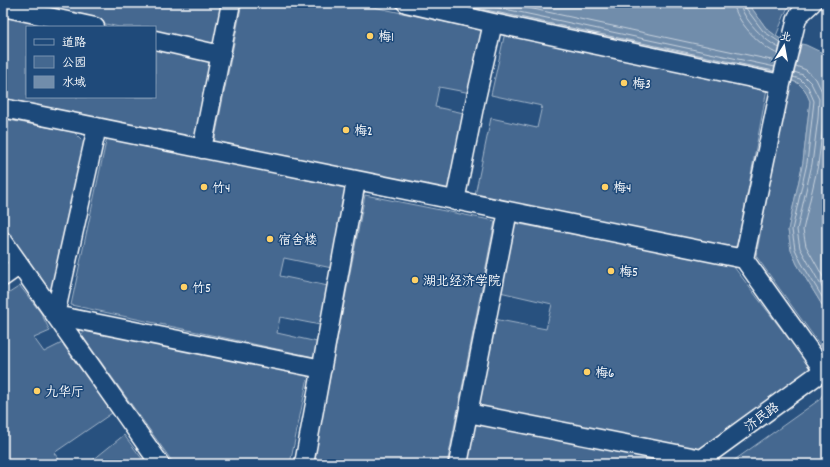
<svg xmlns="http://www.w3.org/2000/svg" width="830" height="467" font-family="Dekko,'LXGW WenKai TC',sans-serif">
<rect width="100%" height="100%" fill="#28517f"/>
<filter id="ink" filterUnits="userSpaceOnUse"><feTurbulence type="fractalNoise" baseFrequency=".025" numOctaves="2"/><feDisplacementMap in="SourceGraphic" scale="8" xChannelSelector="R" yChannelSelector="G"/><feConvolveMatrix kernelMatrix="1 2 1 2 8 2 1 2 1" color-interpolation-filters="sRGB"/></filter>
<g filter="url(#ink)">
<path fill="#446890" stroke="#a2b4c8" d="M 13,3 L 228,3 L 218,49 L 155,35 L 155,27 L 119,27 Z
M 242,3 L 354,3 L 484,30 L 471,93 L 439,87 L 435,107 L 469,114 L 453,192 L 214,143 Z
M 748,3 L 794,3 L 787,9 L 776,36 L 766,28 Z
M 3,12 L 71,27 L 27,27 L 27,97 L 155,97 L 155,45 L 214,58 L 198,139 L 3,98 Z
M 506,28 L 767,89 L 738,244 L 732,249 L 475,195 L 491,118 L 537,128 L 542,106 L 491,95 Z
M 789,80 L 798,83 L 805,90 L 810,101 L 803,162 L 788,230 L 791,250 L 797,264 L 827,313 L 827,350 L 825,352 L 756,256 Z
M 3,119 L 74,132 L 84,142 L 51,293 L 3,225 Z
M 107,137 L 349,189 L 332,268 L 284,258 L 280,276 L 328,286 L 320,325 L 280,317 L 277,333 L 317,342 L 314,357 L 71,305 Z
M 365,195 L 495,221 L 447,464 L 313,464 Z
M 514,223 L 723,263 L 734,267 L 811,368 L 678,464 L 466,464 L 494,319 L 546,329 L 552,304 L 500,292 Z
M 20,286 L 41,313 L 50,331 L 34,338 L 44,352 L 62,343 L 112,413 L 54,453 L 63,464 L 3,464 L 3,297 Z
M 90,329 L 300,370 L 308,377 L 290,464 L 174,464 L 81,334 Z
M 825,391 L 827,393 L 827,464 L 729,464 L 819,400 Z
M 124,435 L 146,464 L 88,464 Z"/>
<path fill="#718dab" stroke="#aabbcd" d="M 435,3 L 748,3 L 766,28 L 776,36 L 781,39 L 806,45 L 827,55 L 827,313 L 797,264 L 791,250 L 788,230 L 803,162 L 810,101 L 805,90 L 798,83 L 785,78 Z"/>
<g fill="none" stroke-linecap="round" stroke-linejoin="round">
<path stroke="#c6d1dd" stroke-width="1" d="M 453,3 L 774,71
M 477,3 L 775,67
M 505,3 L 776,61
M 734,3 C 734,20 762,48 778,54
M 740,3 C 741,17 766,43 780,48
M 745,3 L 745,7 L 763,31 L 781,43
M 796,66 L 806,70 L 816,79 L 825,98 L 824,118 L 818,165 L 803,230 L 806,246 L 827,284
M 794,72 L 803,75 L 811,83 L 819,99 L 818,118 L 812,164 L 797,230 L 800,248 L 827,296
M 793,77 L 800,79 L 808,87 L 814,101 L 807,163 L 792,230 L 795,249 L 801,262 L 827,305"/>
<g stroke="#fff" stroke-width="21">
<path id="minor" d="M 406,3 L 493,23 L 781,84
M 812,3 L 800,14 L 797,18 L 781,84 L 744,259 L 827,375
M 3,7 L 95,27
M 155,40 L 221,55
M 3,108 L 744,259
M 97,127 L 55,315 L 322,369
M 202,149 L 231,3
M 455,201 L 474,107 L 493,23
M 3,241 L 160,464
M 3,277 L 20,265
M 468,413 L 702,459
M 304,464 L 356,181
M 458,464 L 508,211
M 695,464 L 827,368"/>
</g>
<use href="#minor" stroke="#1f4a7a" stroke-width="18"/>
</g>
</g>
<g fill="#ffd166" stroke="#1f4a7a" stroke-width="1.5">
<circle cx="370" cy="36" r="4"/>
<circle cx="624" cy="83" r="4"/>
<circle cx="346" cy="130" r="4"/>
<circle cx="204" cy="187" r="4"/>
<circle cx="605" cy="187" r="4"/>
<circle cx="270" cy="239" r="4"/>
<circle cx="611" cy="271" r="4"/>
<circle cx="415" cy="280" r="4"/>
<circle cx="184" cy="287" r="4"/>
<circle cx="587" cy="372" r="4"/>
<circle cx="37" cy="391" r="4"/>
</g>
<g text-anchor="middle" stroke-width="3" stroke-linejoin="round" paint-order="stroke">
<g font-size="13" fill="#fff" stroke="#1f4a7a" text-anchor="start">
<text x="378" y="41">梅1</text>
<text x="632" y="88">梅3</text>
<text x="354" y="135">梅2</text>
<text x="212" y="192">竹4</text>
<text x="613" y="192">梅4</text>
<text x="278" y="244">宿舍楼</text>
<text x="619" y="276">梅5</text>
<text x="423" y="285">湖北经济学院</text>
<text x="192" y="292">竹5</text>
<text x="595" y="377">梅6</text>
<text x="45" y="396">九华厅</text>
</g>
<g font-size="13" fill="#fff" stroke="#1f4a7a">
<text transform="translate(761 416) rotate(-36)" y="5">济民路</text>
</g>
</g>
<rect width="830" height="467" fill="none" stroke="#1f4a7a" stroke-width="16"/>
<rect x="8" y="8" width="814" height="451" fill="none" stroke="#fff" stroke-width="1.5" filter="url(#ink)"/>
<rect x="26" y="26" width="130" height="72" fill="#1f4a7a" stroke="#7992af"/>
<rect x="34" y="39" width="20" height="6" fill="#1f4a7a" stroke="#7992af"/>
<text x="62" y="46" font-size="12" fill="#ffffff">道路</text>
<rect x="34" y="56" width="20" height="12" fill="#446890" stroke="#7992af"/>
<text x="62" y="66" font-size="12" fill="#ffffff">公园</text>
<rect x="34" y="76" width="20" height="12" fill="#718dab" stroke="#7992af"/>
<text x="62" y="86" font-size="12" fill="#ffffff">水域</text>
<g transform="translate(784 46) rotate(11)" stroke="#1f4a7a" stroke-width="3" paint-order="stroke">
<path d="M0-3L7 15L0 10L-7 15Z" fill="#ffffff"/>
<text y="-6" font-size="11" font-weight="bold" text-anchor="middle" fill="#ffffff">北</text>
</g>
</svg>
